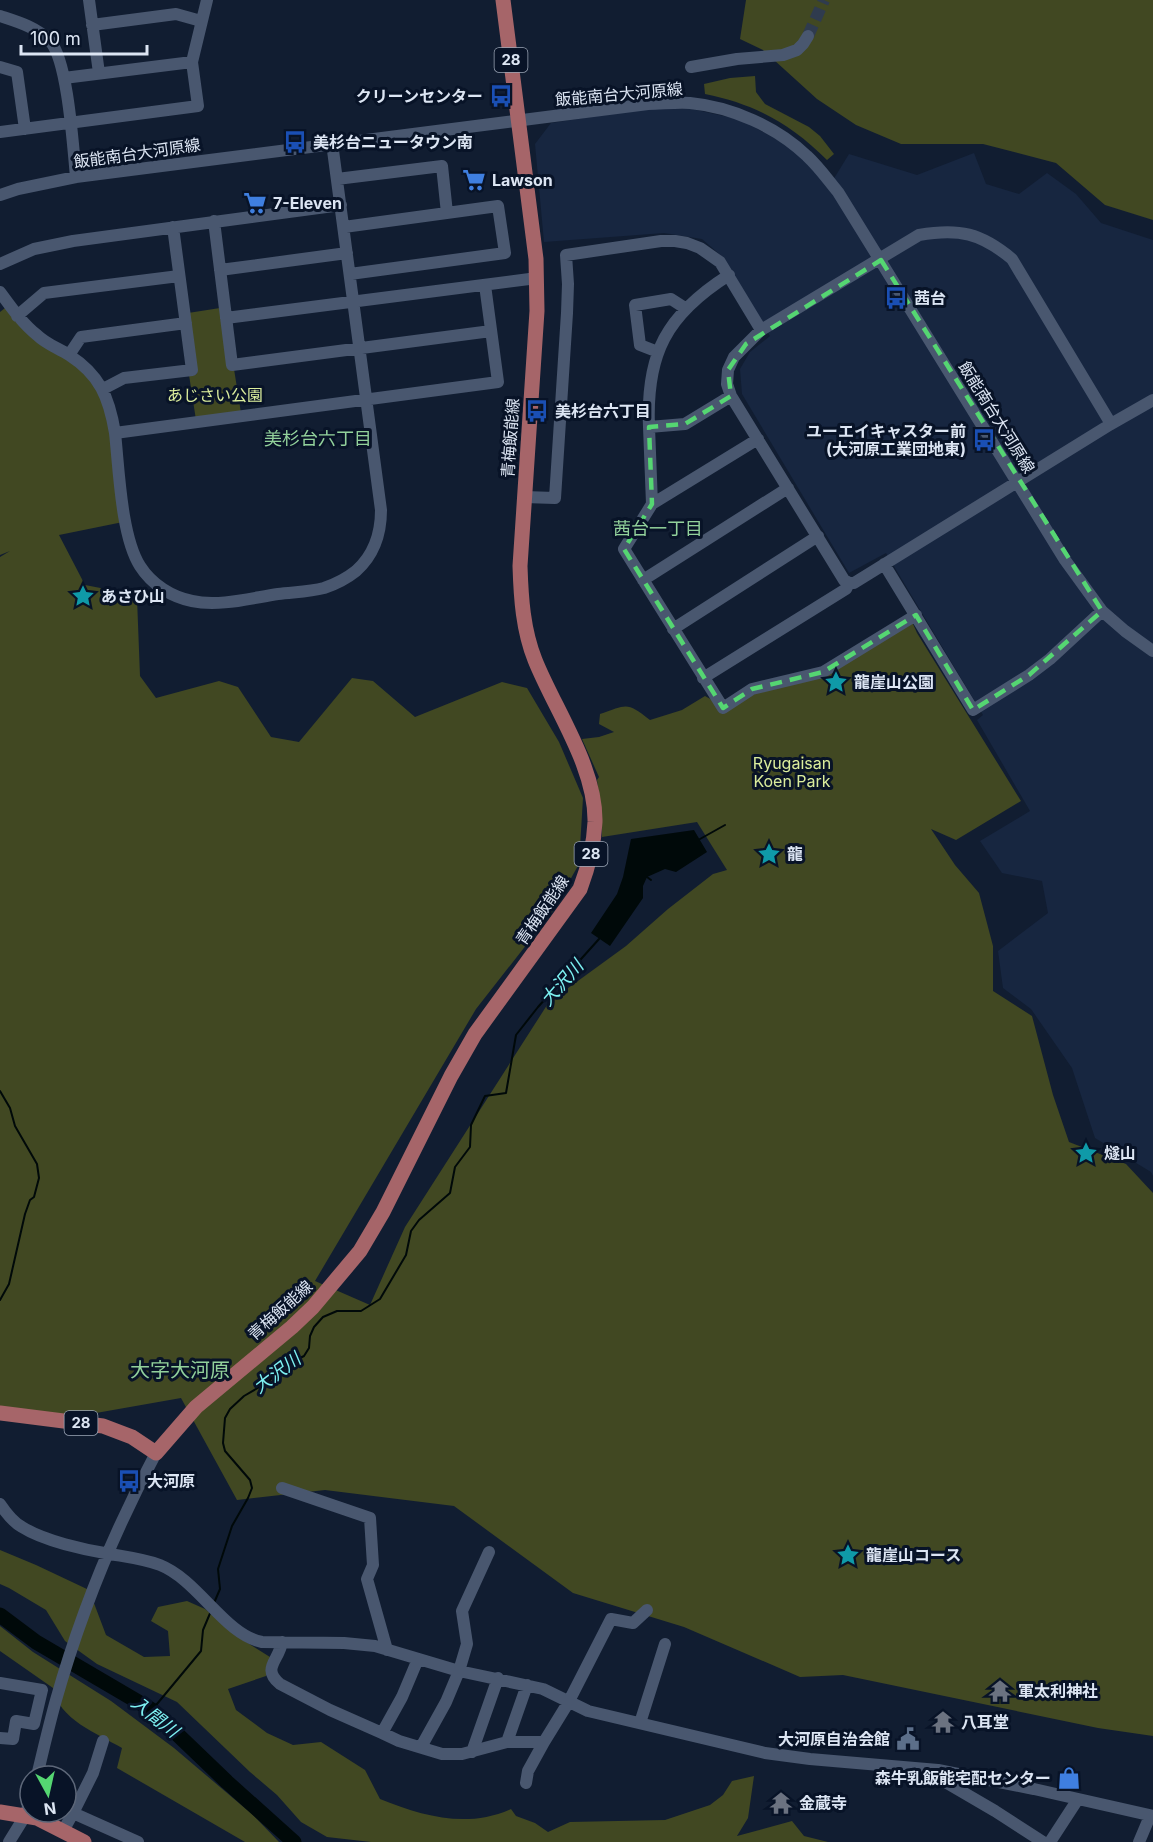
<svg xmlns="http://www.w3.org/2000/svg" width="1153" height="1842" font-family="Inter,'Noto Sans JP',sans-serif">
<rect width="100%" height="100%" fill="#111d31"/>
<path fill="#172640" d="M 644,109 L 692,109 L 742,120 L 797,151 L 830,185 L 849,154 L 917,175 L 974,153 L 986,184 L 1019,194 L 1047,173 L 1076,194 L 1101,223 L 1153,240 L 1153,1176 L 1151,1172 L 1095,1138 L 1072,1068 L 1031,1009 L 1003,988 L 998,951 L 1048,913 L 1042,881 L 1002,873 L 980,841 L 1030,811 L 977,720 L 983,715 L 886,553 L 849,573 L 742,394 L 740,369 L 750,352 L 770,336 L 725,259 L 702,239 L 664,233 L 544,242 L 535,144 L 551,123 Z"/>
<path fill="#414822" d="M 746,0 L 1153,0 L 1153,220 L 1105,205 L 1056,163 L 983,144 L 901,144 L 856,125 L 817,99 L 763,50 L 740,39 Z
M 755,76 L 756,92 L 765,104 L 809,127 L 820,136 L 834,154 L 827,160 C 791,124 755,104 705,94 L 704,84 L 730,78 Z
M 5,308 L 89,376 L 107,409 L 123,522 L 59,535 L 85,585 L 116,591 L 137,598 L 140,676 L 156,698 L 219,681 L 238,687 L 271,737 L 299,742 L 352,678 L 373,681 L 415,717 L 502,682 L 527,688 L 559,742 L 583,798 L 579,864 L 552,912 L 476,1009 L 315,1281 L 370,1305 L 405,1227 L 549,1002 L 626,946 L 668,909 L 713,874 L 727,870 L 697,822 L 602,837 L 602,817 L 597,780 L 599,777 L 582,739 L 599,737 L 614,732 L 599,724 L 600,714 C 628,704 627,702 650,720 L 682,710 L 705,696 L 714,701 L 716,704 L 788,685 L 909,623 L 913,624 L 917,633 L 1021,801 L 956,840 L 931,829 L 955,865 L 979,893 L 993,946 L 993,991 L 1032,1016 L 1053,1095 L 1069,1142 L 1126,1164 L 1153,1193 L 1153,1736 L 1098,1728 L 843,1675 L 800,1677 L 684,1627 L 573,1593 L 454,1506 L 325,1490 L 237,1500 L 181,1398 L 62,1419 L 0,1408 L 0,557 L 10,551 L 0,555 L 0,312 Z
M 220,308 L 234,369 L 241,413 L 196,420 L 189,375 L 197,374 L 188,313 Z
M 0,1550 L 36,1565 L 89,1590 L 106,1635 L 144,1657 L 170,1656 L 168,1631 L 151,1621 L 158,1607 L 187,1601 L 205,1609 L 243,1640 L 270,1657 L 266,1676 L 228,1689 L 236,1710 L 267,1733 L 293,1745 L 321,1742 L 365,1770 L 380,1799 C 423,1816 466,1829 511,1809 L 516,1816 L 535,1823 L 548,1832 L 570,1822 L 665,1820 L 710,1805 L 723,1795 L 732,1781 L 754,1776 L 748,1818 L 737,1836 L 792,1821 L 804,1836 L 828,1842 L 371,1842 L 327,1837 L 301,1822 L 277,1795 L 250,1772 L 177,1702 L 97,1664 L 65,1641 L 46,1610 L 9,1588 L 0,1584 Z
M 0,1626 L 33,1652 L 111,1701 L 174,1748 L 253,1815 L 279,1842 L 245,1842 L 117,1768 L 122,1748 C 98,1734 58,1719 53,1688 L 0,1651 Z"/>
<path fill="#000909" d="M 694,830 L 707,852 L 676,872 L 665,869 L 647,877 L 643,886 L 643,898 L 610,946 L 591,933 L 617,894 L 623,877 L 631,839 Z"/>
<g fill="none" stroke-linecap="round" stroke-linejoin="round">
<path stroke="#000909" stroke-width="2" d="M 700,839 L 725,825
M 647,877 L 651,880
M 0,1091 L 10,1108 L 15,1126 L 37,1164 L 39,1178 L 34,1197 L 30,1200 L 25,1214 L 9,1284 L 0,1300
M 214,1603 L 220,1589 L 218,1569 L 232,1526 L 248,1498 L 252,1488 L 250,1480 L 225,1451 L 223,1443 L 225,1418 L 230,1409 L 244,1396 L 268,1382 L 284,1366 L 304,1356 L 309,1348 L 310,1336 L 314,1327 L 323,1317 L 337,1311 L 361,1311 L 380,1299 L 406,1255 L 411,1231 L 419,1220 L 450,1193 L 455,1167 L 470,1147 L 471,1125 L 485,1096 L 506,1093 L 516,1035 L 538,1007 L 599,939
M 152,1710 L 201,1651 L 203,1630 L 211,1611"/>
<path stroke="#000909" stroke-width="15" d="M 0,1615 L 36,1642 L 152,1710 L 227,1782 L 294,1842"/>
<path stroke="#2f3b4e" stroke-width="12" stroke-dasharray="12 6" stroke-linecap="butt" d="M 808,36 L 824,0"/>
<path stroke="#49576f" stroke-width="12" d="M 89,0 L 99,73
M 0,16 C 18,22 36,27 50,41 C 68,61 73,147 76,177
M 92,25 L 176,14 L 201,21
M 0,67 L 17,72 L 25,129
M 691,67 L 737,59 L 783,55 L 797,50 L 803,44 L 808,36
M 64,78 L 192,62
M 0,132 L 198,106 L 192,62 L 207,0
M 337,179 L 442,166 L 447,213
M 0,195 L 18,189 L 76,177 L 648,104 C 662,104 676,102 690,103 C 732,107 777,127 807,156 C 819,167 828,180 838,192 L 1065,560 L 1102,611 L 1125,631 L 1153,651
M 214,221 L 232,365 L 491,331
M 344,227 L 498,206 L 505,253 L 350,274
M 0,264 L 34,249 L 73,241 L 341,205
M 220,270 L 347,253
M 729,275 C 666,315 646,354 649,427 L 685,424 L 731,396
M 0,292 C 11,307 22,323 37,335 C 46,344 58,348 69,355 C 100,375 109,397 115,433 L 498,382 L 485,285
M 17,316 L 44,293 L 179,276
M 226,318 L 537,278
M 658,352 L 640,345 L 635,305 L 671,299 L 685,308
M 69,355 L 81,337 L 186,323
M 103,389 L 124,378 L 192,370 L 173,227
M 649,427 L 652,504 L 758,439
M 115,433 C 119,469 121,536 140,566 C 152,585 172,597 192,601 C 219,607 251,598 278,594 C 293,592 309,592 324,588 C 336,584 346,579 356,571 C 374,555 381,533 381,510 L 332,143
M 524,497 L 555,498 L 567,313 L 568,284 L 566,255 L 661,241 L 675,241 L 687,243 L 700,248 L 720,262 L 761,330
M 652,504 L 624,549 L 723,708 L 752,689 L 823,672 L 916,615
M 884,564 L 973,710 L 1029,675 L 1050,659 L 1102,611
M 643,580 L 788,488
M 849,583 L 844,580 L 731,396 L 727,384 L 728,370 L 734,357 L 761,330 L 919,235 C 959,228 981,233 1012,259 L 1111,424
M 673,629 L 818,536
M 703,678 L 846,589 L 849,583 L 854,583 L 1111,424 L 1153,400
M 282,1488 L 370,1518 L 373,1565 L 367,1579 L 387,1650
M 0,1504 C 6,1513 13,1522 22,1527 C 44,1541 85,1550 110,1554 C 127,1557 144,1559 160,1565 C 198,1580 225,1635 262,1642 L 344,1643 L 375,1646 L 459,1671 L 543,1689 L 588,1711 L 765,1753 L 810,1759 L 938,1770 L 1034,1789 L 1153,1816
M 282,1642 C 279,1661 261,1668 280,1684 L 330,1710 L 382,1733 L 399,1741 L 442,1754 L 462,1754 L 507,1742 L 544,1742 L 568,1703 L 611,1619 L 633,1623 L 647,1610
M 0,1683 L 42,1690 L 34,1724 L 16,1721 L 13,1739 L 0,1738
M 640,1723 L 665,1644
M 382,1733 L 402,1697 L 418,1659
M 507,1742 L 527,1685
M 421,1747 L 446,1702 L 459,1671 L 467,1644 L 462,1611 L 489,1552
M 472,1752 L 498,1678
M 938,1770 L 942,1780 L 995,1811 L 1043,1842
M 37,1776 C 43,1751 49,1725 56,1700 C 80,1615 114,1531 156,1453
M 526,1783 L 528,1771 L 544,1742
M 73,1813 L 93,1773 L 103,1741
M 63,1831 L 73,1813 L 138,1842
M 9,1842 L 25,1816 L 30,1801
M 1050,1842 L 1078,1799
M 1139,1842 L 1150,1816"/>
<path stroke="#a66569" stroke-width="15" d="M 0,1413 L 103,1426 L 132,1437 L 156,1453 L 196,1407 L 292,1327 L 313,1307 L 360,1251 L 383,1212 L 451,1076 L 475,1034 L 580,889 C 588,868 594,845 595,822 C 596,767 555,710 535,660 C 523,630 521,598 520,566 L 537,311 L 536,259 L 503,0
M 0,1812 L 37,1818 L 84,1842"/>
</g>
<path fill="none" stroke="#55d672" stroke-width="4.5" stroke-dasharray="12 8" stroke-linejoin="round" d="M 881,260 L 1102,611 L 1029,675 L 973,710 L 916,615 L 823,672 L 752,689 L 723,708 L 624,549 L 652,504 L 649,427 L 685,424 L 731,396 L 728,370 L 746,344 Z"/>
<defs>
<g id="bus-bare" transform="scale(1.8)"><path d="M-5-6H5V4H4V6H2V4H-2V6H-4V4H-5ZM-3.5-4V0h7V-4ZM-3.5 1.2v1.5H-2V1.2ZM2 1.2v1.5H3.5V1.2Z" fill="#1a4fb4" stroke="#081327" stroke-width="2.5" paint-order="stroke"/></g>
<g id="supermarket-bare" transform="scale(1.8)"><path d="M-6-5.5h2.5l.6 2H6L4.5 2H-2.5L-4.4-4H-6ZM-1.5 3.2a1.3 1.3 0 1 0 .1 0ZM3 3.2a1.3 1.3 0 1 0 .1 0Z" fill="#3f7fe0" stroke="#081327" stroke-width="2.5" paint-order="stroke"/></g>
<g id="sight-bare" transform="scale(1.8)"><path d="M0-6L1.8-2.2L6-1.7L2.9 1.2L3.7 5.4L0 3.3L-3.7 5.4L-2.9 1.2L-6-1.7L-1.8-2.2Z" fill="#0f9aa8" stroke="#081327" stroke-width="2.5" paint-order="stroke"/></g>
<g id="temple-bare" transform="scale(1.8)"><path d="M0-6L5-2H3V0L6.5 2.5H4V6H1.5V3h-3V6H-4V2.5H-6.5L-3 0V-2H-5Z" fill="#6b7280" stroke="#081327" stroke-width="2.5" paint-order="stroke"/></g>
<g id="civic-bare" transform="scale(1.8)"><path d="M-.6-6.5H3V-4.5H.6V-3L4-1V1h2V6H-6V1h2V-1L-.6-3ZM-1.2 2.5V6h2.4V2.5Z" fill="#5c6f8a" stroke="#081327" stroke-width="2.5" paint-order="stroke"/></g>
<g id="shop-bare" transform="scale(1.8)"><path d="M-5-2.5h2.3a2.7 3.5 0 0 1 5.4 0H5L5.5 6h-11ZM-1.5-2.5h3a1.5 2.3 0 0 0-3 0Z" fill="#3f7fe0" stroke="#081327" stroke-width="2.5" paint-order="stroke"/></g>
</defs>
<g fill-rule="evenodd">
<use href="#bus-bare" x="501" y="96"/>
<use href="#bus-bare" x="295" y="142"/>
<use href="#supermarket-bare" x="474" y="180"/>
<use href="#supermarket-bare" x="255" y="203"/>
<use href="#bus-bare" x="896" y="298"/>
<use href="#bus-bare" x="537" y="411"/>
<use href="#bus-bare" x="984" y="440"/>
<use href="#sight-bare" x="83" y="596"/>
<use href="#sight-bare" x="836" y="682"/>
<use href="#sight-bare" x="769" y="854"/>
<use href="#sight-bare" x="1086" y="1153"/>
<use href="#bus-bare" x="129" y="1481"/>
<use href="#sight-bare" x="848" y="1555"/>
<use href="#temple-bare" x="1000" y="1691"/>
<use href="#temple-bare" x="943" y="1722"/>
<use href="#civic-bare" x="908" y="1739"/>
<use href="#shop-bare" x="1069" y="1778"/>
<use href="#temple-bare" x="781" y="1803"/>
</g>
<g text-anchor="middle" stroke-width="6" stroke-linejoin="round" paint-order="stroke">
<g fill="#081327" stroke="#9ca6b6" stroke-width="1.5">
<rect x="494.5" y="48" width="33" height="24" rx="4.5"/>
<rect x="574.5" y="842" width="33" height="24" rx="4.5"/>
<rect x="64.5" y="1411" width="33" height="24" rx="4.5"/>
</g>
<g font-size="15" font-weight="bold" fill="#dce5f3">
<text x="511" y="65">28</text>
<text x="591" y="859">28</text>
<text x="81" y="1428">28</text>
</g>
<g font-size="16" fill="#dce5f3" stroke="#081327">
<text transform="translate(619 94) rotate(-5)" y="6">飯能南台大河原線</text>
<text transform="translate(137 153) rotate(-8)" y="6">飯能南台大河原線</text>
<text transform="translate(997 417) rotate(58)" y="6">飯能南台大河原線</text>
<text transform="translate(510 438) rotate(-86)" y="6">青梅飯能線</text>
<text transform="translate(542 910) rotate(-56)" y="6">青梅飯能線</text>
<text transform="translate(280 1310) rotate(-42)" y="6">青梅飯能線</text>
</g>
<g font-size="16" font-weight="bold" fill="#dce5f3" stroke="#081327" text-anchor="start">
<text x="483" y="102" text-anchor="end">クリーンセンター</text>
<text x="313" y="148">美杉台ニュータウン南</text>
<text x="492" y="186">Lawson</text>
<text x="273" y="209">7-Eleven</text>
<text x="914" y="304">茜台</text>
<text x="555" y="417">美杉台六丁目</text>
<text x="966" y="437" text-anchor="end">ユーエイキャスター前<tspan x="966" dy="18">(大河原工業団地東)</tspan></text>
<text x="101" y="602">あさひ山</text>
<text x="854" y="688">龍崖山公園</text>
<text x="787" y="860">龍</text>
<text x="1104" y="1159">燧山</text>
<text x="147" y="1487">大河原</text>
<text x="866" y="1561">龍崖山コース</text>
<text x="1018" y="1697">軍太利神社</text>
<text x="961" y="1728">八耳堂</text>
<text x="890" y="1745" text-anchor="end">大河原自治会館</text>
<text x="1051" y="1784" text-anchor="end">森牛乳飯能宅配センター</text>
<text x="799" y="1809">金蔵寺</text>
</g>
<g font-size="16" fill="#dbed9c" stroke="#081327">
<text x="215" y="401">あじさい公園</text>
<text x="792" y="769">Ryugaisan<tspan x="792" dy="18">Koen Park</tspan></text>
</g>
<g font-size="18" fill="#92d19b" stroke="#081327">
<text x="318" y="445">美杉台六丁目</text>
<text x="658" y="535">茜台一丁目</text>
</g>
<g font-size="18" font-style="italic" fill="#7df1f2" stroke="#081327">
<text transform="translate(562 983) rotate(-49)" y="6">大沢川</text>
<text transform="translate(277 1373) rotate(-37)" y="6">大沢川</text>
<text transform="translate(155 1717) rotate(38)" y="6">入間川</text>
</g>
<g font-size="20" fill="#92d19b" stroke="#081327">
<text x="180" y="1377">大字大河原</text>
</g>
</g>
<g transform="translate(48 1794) rotate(172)"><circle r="28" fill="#081327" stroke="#5d6779" stroke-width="1.5"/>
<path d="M0-4.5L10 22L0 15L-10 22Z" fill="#55d672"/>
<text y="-9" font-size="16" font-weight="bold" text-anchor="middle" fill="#dce5f3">N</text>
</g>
<path d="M21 45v9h126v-9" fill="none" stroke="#dce5f3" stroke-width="3"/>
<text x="30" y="45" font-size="18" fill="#dce5f3" stroke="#081327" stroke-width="4.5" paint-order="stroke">100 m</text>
</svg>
